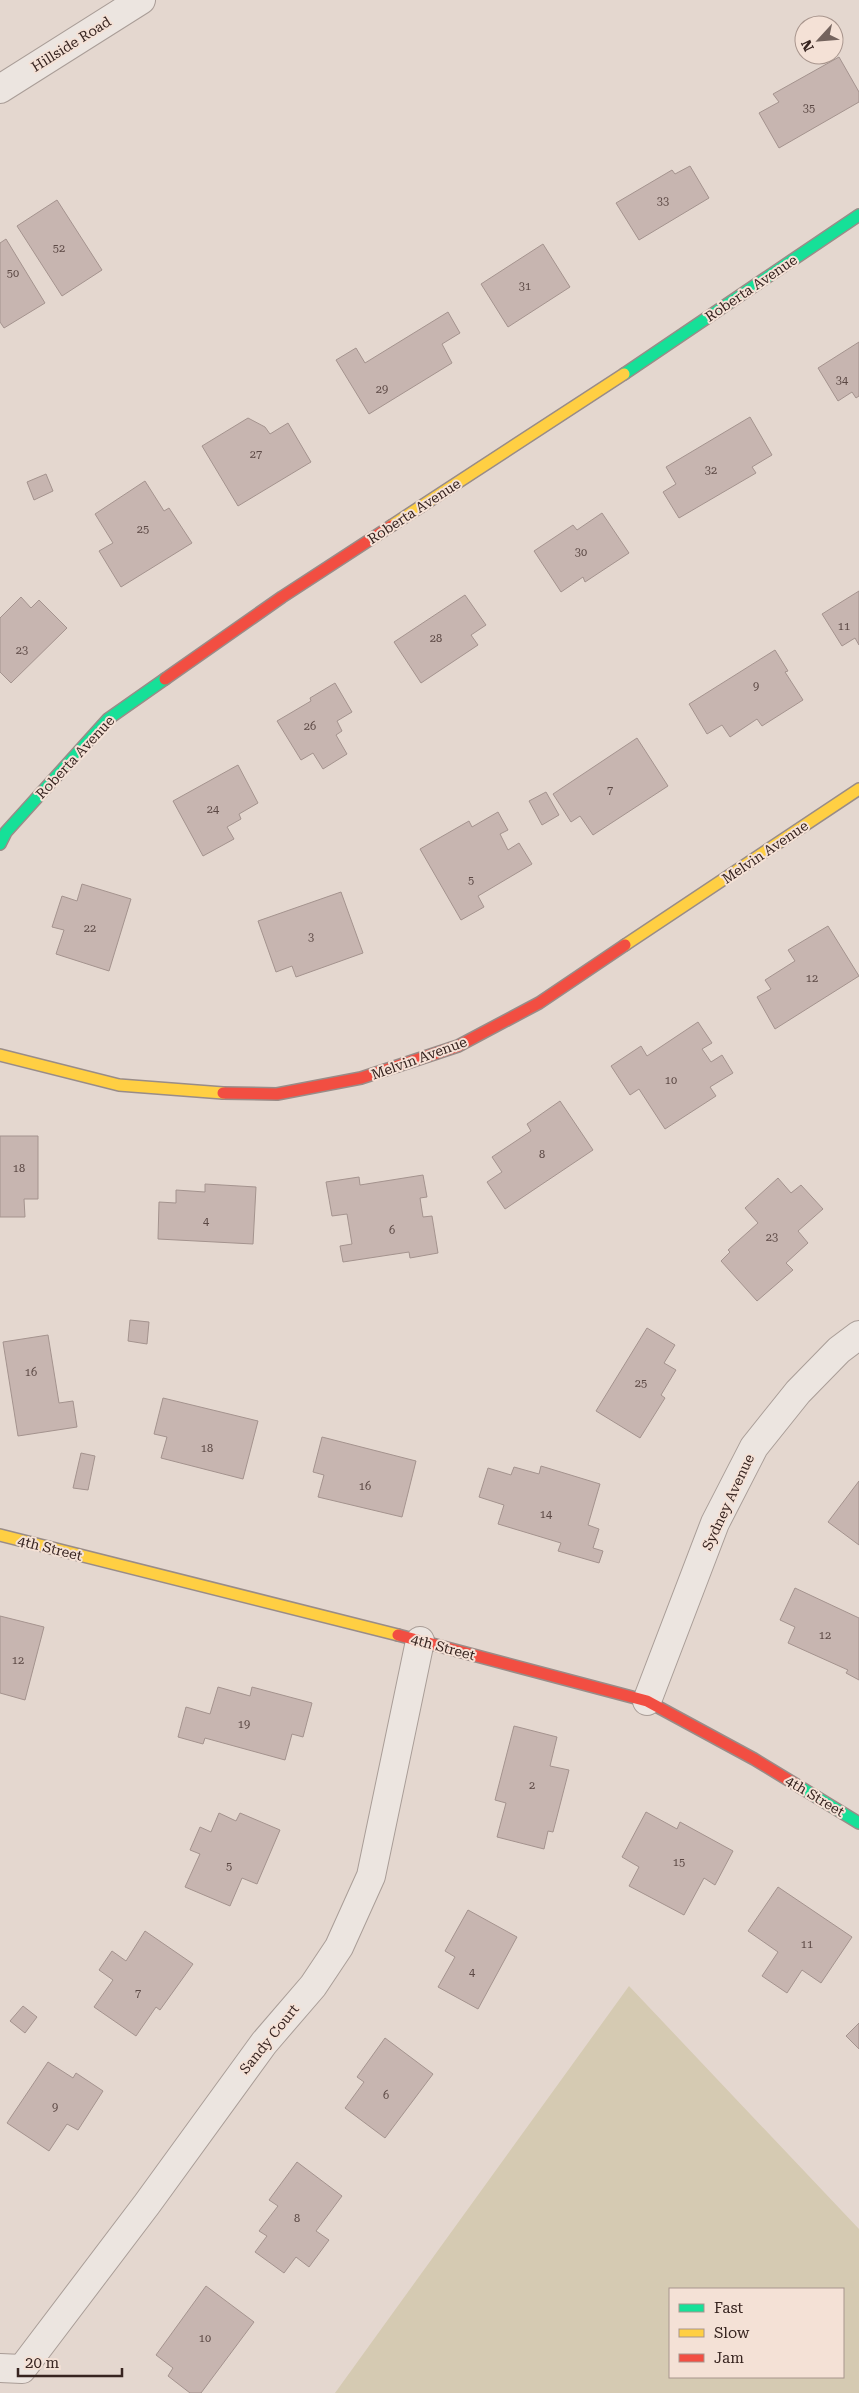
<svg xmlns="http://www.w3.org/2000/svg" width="859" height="2393" font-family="'Roboto Serif',serif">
<rect width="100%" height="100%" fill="#e4d7cf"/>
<path fill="#d5cab2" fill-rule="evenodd" d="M 629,1986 L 859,2229 L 859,2393 L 335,2393 ZM 670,2289 L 843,2289 L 843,2377 L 670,2377 Z"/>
<path fill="#c7b5b0" stroke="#a4938e" d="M 839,57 L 859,92 L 859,102 L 779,148 L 759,113 L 779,102 L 773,94 Z
M 690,166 L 709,198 L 639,240 L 616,203 L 672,170 L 675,174 Z
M 57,200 L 102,270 L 62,296 L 17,226 Z
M 6,239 L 45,303 L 4,328 L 0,322 L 0,243 Z
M 543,244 L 570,287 L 508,327 L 481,284 Z
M 448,312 L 460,333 L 442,344 L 452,363 L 369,414 L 336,360 L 356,348 L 365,363 Z
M 859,342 L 859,396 L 856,398 L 852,392 L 838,401 L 818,368 Z
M 750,417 L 772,455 L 752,467 L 756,473 L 679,518 L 663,492 L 676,484 L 666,467 Z
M 248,418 L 265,427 L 270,434 L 288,423 L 311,462 L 238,506 L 202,446 Z
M 46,474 L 53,491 L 34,500 L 27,482 Z
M 145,481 L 164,511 L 169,508 L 192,543 L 121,587 L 99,551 L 113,543 L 95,514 Z
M 602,513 L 629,553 L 585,582 L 583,577 L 561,592 L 534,551 L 573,525 L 577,530 Z
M 859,591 L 859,645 L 855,638 L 842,646 L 822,614 Z
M 465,595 L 486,625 L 471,635 L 478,645 L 421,683 L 394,642 Z
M 21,597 L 31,608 L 39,600 L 67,628 L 11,683 L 0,672 L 0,618 Z
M 775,650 L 788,671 L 785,672 L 803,700 L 762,726 L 757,719 L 730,737 L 722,725 L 707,734 L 689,704 Z
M 335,683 L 352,712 L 337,721 L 342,731 L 336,735 L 347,754 L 323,769 L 313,753 L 301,760 L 277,721 L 311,701 L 310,698 Z
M 637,738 L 668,786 L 593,835 L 580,816 L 571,822 L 553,794 Z
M 238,765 L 258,803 L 239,814 L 241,819 L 227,827 L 234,839 L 203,856 L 173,801 Z
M 546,792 L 559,815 L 542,825 L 529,801 Z
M 498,812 L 508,830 L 500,834 L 508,850 L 519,843 L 532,864 L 478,896 L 484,907 L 461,920 L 420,849 L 469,821 L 472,827 Z
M 82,884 L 131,899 L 109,971 L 56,954 L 64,930 L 52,927 L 62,896 L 77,901 Z
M 341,892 L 363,953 L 296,977 L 292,966 L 276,972 L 258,921 Z
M 828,926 L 859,976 L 775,1029 L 757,997 L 771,989 L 765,980 L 795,961 L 788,950 Z
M 698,1022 L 712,1043 L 702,1049 L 711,1062 L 722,1055 L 733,1073 L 710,1087 L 716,1096 L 665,1129 L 639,1089 L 630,1095 L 611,1066 L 641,1046 L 647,1056 Z
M 560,1101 L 593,1150 L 505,1209 L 487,1182 L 502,1172 L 492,1157 L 531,1131 L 527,1124 Z
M 0,1136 L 38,1136 L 38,1199 L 24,1199 L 25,1217 L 0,1217 Z
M 423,1175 L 427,1197 L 420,1198 L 423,1217 L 432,1216 L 438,1253 L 410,1258 L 409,1252 L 343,1262 L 340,1246 L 352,1244 L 347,1214 L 332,1216 L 326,1182 L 359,1177 L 360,1185 Z
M 778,1178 L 791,1193 L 801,1185 L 823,1209 L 798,1231 L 808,1243 L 786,1263 L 793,1270 L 757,1301 L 721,1261 L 730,1252 L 728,1250 L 758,1223 L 745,1208 Z
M 205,1184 L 256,1187 L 253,1244 L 158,1239 L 159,1202 L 176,1203 L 176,1190 L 205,1192 Z
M 130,1320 L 149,1322 L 147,1344 L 128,1341 Z
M 647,1328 L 675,1345 L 664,1363 L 676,1370 L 661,1395 L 665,1398 L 640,1438 L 596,1411 Z
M 48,1335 L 59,1403 L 73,1401 L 77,1427 L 18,1436 L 3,1342 Z
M 163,1398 L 258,1421 L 243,1479 L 161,1458 L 167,1437 L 154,1434 Z
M 322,1437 L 416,1461 L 402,1517 L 318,1497 L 324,1475 L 313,1472 Z
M 81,1453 L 95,1456 L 88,1490 L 73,1488 Z
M 541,1466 L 600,1484 L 588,1525 L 599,1529 L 593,1548 L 603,1551 L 599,1563 L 558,1551 L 561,1543 L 498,1524 L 504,1505 L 479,1497 L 488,1468 L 511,1475 L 514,1467 L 539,1474 Z
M 859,1481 L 859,1545 L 828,1522 Z
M 795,1588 L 859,1618 L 859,1680 L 846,1673 L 848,1670 L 788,1643 L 795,1627 L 780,1620 Z
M 0,1616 L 44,1627 L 25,1700 L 0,1693 Z
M 218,1687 L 250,1696 L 252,1687 L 312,1703 L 303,1737 L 292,1734 L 285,1760 L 205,1738 L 203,1744 L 178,1737 L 186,1707 L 210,1714 Z
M 514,1726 L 557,1737 L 550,1766 L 569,1770 L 553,1832 L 548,1831 L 544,1849 L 497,1837 L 506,1803 L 495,1800 Z
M 646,1812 L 677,1829 L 680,1822 L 733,1851 L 715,1885 L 704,1878 L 684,1915 L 629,1886 L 639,1867 L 622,1857 Z
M 219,1813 L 236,1821 L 240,1813 L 280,1830 L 257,1884 L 242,1878 L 230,1906 L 185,1887 L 200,1854 L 190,1850 L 200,1827 L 211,1832 Z
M 778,1887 L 852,1937 L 821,1983 L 802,1970 L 787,1993 L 762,1976 L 778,1952 L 748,1931 Z
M 468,1910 L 517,1937 L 478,2009 L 438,1987 L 455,1957 L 445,1951 Z
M 145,1931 L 193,1964 L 160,2010 L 156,2007 L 136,2036 L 94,2007 L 113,1980 L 99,1970 L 112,1951 L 126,1961 Z
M 23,2006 L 37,2017 L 25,2033 L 10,2021 Z
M 859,2023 L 859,2049 L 846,2036 Z
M 385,2038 L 433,2074 L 385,2138 L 345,2108 L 364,2082 L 357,2077 Z
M 48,2062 L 73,2078 L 76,2073 L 103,2091 L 78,2130 L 67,2124 L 49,2151 L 7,2123 Z
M 297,2162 L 342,2196 L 316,2231 L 329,2240 L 309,2267 L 296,2257 L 284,2273 L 255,2252 L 267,2236 L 259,2231 L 278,2206 L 269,2200 Z
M 206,2286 L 254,2322 L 201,2393 L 190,2393 L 168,2376 L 173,2368 L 156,2355 Z"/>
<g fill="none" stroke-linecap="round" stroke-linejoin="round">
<g stroke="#a99d97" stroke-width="30">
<path id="street" d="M 0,89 L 141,0
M 647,1701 L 715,1523 L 754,1447 L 798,1392 L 839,1350 L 859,1335
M 0,2368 L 22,2369 L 147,2204 L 264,2043 L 313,1986 L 339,1947 L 371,1876 L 420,1641"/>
</g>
<g stroke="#998c88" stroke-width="14">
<path id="fast" d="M 624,374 L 859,215
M 0,844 L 6,832 L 108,719 L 165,679
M 800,1787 L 859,1823"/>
</g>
<g stroke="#998c88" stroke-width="14">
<path id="slow" d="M 391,526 L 624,374
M 625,945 L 859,789
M 0,1055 L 119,1085 L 223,1093
M 0,1535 L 398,1635"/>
</g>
<g stroke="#998c88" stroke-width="14">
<path id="jam" d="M 165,679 L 282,597 L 391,526
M 223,1093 L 277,1094 L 361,1078 L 458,1046 L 539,1003 L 625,945
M 398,1635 L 647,1701 L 754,1759 L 800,1787"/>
</g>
<use href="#street" stroke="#ece5e0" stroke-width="28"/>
<use href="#fast" stroke="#16e098" stroke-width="11"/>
<use href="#slow" stroke="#ffcf43" stroke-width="11"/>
<use href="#jam" stroke="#f24e42" stroke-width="11"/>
</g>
<g text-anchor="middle" stroke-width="4" stroke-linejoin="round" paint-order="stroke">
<g font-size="11" fill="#5b4844">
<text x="809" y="112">35</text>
<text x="663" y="205">33</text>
<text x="59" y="252">52</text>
<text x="13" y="277">50</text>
<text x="525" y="290">31</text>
<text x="842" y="384">34</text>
<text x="382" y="393">29</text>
<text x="256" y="458">27</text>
<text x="711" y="474">32</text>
<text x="143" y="533">25</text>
<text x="581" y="556">30</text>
<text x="844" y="630">11</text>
<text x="436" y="642">28</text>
<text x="22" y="654">23</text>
<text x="756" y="690">9</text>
<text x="310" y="730">26</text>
<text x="610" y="794">7</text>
<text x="213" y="813">24</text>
<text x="471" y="884">5</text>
<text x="90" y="932">22</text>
<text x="311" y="941">3</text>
<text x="812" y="982">12</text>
<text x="671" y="1084">10</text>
<text x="542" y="1158">8</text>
<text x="19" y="1172">18</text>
<text x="206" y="1225">4</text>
<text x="392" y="1234">6</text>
<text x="772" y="1241">23</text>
<text x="31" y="1376">16</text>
<text x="641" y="1387">25</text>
<text x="207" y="1452">18</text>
<text x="365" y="1490">16</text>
<text x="546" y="1518">14</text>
<text x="825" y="1639">12</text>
<text x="18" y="1664">12</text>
<text x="244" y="1728">19</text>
<text x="532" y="1789">2</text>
<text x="679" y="1866">15</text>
<text x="229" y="1870">5</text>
<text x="807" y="1948">11</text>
<text x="472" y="1976">4</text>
<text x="138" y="1997">7</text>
<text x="386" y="2099">6</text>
<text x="55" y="2111">9</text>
<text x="297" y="2222">8</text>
<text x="205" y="2342">10</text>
</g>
<g font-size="14" fill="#372420" stroke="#f4e1d6">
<text transform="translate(71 44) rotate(-32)" y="5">Hillside Road</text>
<text transform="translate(751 288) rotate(-34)" y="5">Roberta Avenue</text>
<text transform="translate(414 511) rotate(-33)" y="5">Roberta Avenue</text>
<text transform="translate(75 757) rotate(-47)" y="5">Roberta Avenue</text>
<text transform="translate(765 852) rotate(-34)" y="5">Melvin Avenue</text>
<text transform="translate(419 1058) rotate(-20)" y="5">Melvin Avenue</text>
<text transform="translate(728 1502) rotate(-65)" y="5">Sydney Avenue</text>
<text transform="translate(50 1548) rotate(14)" y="5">4th Street</text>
<text transform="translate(443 1647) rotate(15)" y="5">4th Street</text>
<text transform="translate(815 1796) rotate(31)" y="5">4th Street</text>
<text transform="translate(269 2039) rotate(-51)" y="5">Sandy Court</text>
</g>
</g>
<rect x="669" y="2288" width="175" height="90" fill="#f4e1d6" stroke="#a8958d"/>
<rect x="679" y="2304" width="25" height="8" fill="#16e098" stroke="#a8958d"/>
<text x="714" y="2313" font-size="15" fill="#372420">Fast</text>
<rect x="679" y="2329" width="25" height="8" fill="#ffcf43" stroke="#a8958d"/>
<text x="714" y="2338" font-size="15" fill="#372420">Slow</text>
<rect x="679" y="2354" width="25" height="8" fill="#f24e42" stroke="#a8958d"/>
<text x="714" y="2363" font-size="15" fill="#372420">Jam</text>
<g transform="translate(819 40) rotate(244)"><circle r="24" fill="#f4e1d6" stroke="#a8958d"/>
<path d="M0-4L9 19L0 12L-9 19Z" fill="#74635d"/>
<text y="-8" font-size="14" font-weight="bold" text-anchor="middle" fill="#372420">N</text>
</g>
<path d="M18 2368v8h104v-8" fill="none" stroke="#372420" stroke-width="2.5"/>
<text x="25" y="2368" font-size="15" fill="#372420" stroke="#f4e1d6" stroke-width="4" paint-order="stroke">20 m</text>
</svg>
